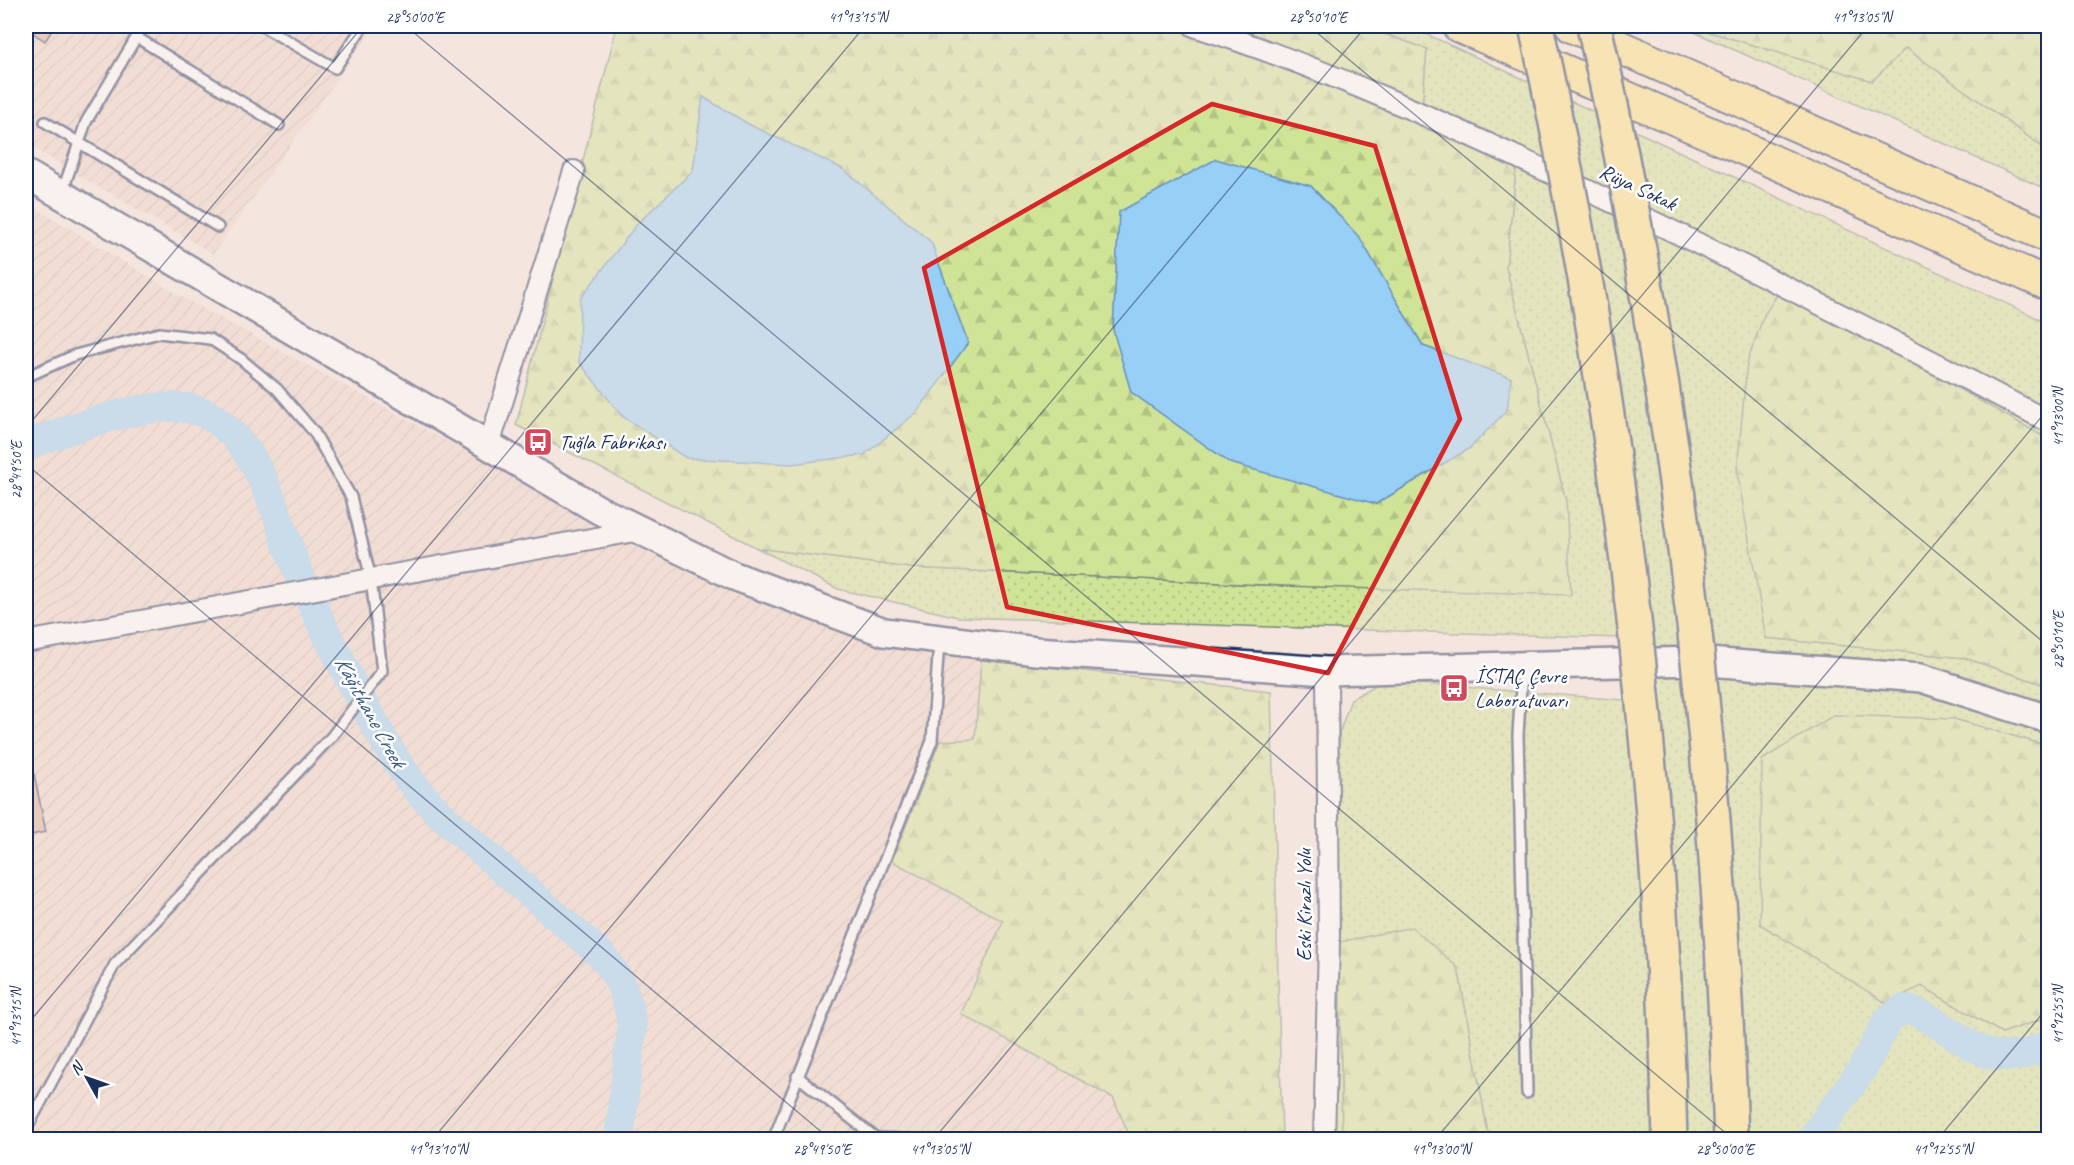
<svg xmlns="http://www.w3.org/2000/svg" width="2074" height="1165" font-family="Caveat,sans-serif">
<defs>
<pattern id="industrial-furrows" width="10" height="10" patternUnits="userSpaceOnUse" patternTransform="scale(1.5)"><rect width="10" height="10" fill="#edd3c7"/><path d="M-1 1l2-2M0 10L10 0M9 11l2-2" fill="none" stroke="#cbb5ad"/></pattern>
<pattern id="grass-dots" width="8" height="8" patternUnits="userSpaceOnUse" patternTransform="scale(1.5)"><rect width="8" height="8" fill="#d0e498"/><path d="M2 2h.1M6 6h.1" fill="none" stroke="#b2c485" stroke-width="1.8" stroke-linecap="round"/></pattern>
<pattern id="forest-firs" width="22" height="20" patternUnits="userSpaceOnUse" patternTransform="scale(1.5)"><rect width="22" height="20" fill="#d0e498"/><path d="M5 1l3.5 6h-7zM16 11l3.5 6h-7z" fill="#b2c485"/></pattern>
</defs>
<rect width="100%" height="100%" fill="#f4e5de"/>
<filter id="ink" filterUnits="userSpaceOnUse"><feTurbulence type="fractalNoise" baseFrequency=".0167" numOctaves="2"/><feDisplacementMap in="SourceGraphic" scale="12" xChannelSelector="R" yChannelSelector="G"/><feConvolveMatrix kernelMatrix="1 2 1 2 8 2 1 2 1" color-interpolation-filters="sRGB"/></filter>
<g filter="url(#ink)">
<path fill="url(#industrial-furrows)" d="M 26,26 L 375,26 L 213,254 L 26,144 Z
M 26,202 L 182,297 L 485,462 L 589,523 L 724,590 L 874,645 L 981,660 L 975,740 L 892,861 L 1003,921 L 961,1014 L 1113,1098 L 1131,1139 L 26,1139 Z"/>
<path fill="url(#grass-dots)" stroke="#768a7b" stroke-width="1.5" d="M 1362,26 L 1409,26 L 2048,323 L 2048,439 L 1781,289 L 1766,638 L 1965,658 L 2048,686 L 2048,746 L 1954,719 L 1922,986 L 2002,1033 L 2048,1017 L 2048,1139 L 1489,1139 L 1458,968 L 1339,942 L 1342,1139 L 1329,1139 L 1339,734 L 1351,699 L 1383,681 L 1624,700 L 1620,638 L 958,617 L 838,589 L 757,548 L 911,568 L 1283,586 L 1566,501 L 1506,268 L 1517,159 L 1421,117 L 1427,49 Z
M 1681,26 L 1690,26 L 1872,81 L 1906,48 L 2048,151 L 2048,190 Z"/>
<path fill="url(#forest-firs)" stroke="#768a7b" stroke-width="1.5" fill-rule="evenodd" d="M 617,26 L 1362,26 L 1427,49 L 1421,117 L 1517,159 L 1506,268 L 1566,501 L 1571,595 L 1283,586 L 911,568 L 757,548 L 516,425 ZM 703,97 L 750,125 L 637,224 L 693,171 ZM 1359,238 L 1423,346 L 1511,378 L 1507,410 L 1470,448 L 1376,504 Z
M 1690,26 L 2048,26 L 2048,151 L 1906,48 L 1872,81 Z
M 1781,289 L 2048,439 L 2048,686 L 1965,658 L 1766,638 L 1737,471 L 1747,363 L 1764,315 Z
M 981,660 L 1271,691 L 1282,1139 L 1131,1139 L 1113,1098 L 961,1014 L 1003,921 L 892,861 L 940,741 L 975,739 Z
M 1834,715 L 1954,719 L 2048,746 L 2048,1017 L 2002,1033 L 1922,986 L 1886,1003 L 1760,924 L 1762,760 Z
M 1412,927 L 1458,968 L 1489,1139 L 1342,1139 L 1339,942 Z"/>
<path fill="#97cff6" stroke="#658fb9" stroke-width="1.5" d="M 703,97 L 750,125 L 843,169 L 931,242 L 968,343 L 917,412 L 864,455 L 791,464 L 686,458 L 622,416 L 579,362 L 580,299 L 637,224 L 693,171 Z
M 1216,159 L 1311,186 L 1360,238 L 1423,346 L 1511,378 L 1507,410 L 1470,448 L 1376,504 L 1230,463 L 1131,392 L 1113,330 L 1119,212 Z"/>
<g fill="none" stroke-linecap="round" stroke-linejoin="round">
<path stroke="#97cff6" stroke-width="30" d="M 26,445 C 69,430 162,392 204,413 C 266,444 278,530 304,586 C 323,629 345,671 368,712 C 382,738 397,765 416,788 C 435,811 459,831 482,851 C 521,886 562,920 601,955 C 620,977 629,999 632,1027 L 619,1140
M 1811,1140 L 1861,1071 L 1888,1020 L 1903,1009 L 1916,1012 C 1967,1036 1987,1076 2048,1045"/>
</g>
<path fill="#dca890" stroke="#1b2f5e" stroke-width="1.5" d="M 26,26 L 55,26 L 45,41 L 26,28 Z
M 26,764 L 32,764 L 46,832 L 26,836 Z"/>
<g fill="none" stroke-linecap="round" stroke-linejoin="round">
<g stroke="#1b2f5e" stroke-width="14">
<path id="service" d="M 262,26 L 335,68 L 363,26
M 136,37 L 279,125
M 45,122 L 218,227
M 62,193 L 86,122 L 143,26
M 26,377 L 75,355 L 159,333 L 210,339 L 241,359 L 277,389 L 314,432 L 351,497 L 371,579 L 382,671 L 332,736 L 115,964 L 26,1130
M 1522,670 L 1518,735 L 1527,1093
M 797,1076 L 876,1138 L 931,1140
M 773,1140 L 932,741 L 939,642"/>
</g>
<g stroke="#1b2f5e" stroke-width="24">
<path id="minor" d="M 1194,26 C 1325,68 1450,125 1574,184 C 1734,259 1891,340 2048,421
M 489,445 L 574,171
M 26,642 L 640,530
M 1324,1140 L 1329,942 L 1327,671"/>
</g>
<g stroke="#1b2f5e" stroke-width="32">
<path id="secondary" d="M 26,174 L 599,510 L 734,576 L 884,632 L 1036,651 L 1327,671 L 1695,661 L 1921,678 L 2048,719"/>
</g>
<g stroke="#1b2f5e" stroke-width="36">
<path id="trunk" d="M 1459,26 L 1727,141 L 2048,284
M 1572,26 L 2048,236"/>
</g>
<use href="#service" stroke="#fff" stroke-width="9"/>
<use href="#minor" stroke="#fff" stroke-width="20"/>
<use href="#secondary" stroke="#fff" stroke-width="27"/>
<use href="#trunk" stroke="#fae180" stroke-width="32"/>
<g stroke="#1b2f5e" stroke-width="38" stroke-linecap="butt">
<path id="motorway-bridge" d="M 1536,26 C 1615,392 1661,765 1670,1140
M 1594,26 C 1676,392 1719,765 1731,1140"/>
</g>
<use href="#motorway-bridge" stroke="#fae180" stroke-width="33"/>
</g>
</g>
<path d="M0 0H2074V1165H0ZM 1212,104 L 1375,146 L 1460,419 L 1328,673 L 1007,607 L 924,268 Z" fill="#f4e5de" fill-opacity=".55" fill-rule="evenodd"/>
<path fill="none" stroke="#d62828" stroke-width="4.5" stroke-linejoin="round" d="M 1212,104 L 1375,146 L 1460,419 L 1328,673 L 1007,607 L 924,268 Z"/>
<path fill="none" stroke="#1b2f5e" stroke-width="1.5" stroke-opacity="0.45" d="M 406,26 L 1734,1140M 1309,26 L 2048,646M 26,428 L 363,26M 26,464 L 831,1140M 26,1026 L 865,26M 432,1140 L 1366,26M 933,1140 L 1868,26M 1435,1140 L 2048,409M 1937,1140 L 2048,1007"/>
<defs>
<g id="bus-square" transform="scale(1.5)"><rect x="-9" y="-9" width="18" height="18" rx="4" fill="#d1495b" stroke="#fff"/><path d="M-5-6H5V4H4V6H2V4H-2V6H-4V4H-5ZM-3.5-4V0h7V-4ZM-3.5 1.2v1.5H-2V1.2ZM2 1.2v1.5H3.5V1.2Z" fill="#fff"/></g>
</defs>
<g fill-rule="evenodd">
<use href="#bus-square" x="538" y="442"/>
<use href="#bus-square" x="1454" y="688"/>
</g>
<g text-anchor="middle" stroke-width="5" stroke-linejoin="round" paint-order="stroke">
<g font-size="21" fill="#1b2f5e" stroke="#fff">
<text transform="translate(1638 187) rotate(25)" y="7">Rüya Sokak</text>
<text transform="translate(1304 905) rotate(-90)" y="7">Eski Kirazlı Yolu</text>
</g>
<g font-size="21" fill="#1b2f5e" stroke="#fff" text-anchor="start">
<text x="559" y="449">Tuğla Fabrikası</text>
<text x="1475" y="683">İSTAÇ Çevre<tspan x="1475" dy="24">Laboratuvarı</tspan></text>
</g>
<g font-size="22" font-style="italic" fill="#3a5784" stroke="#fff">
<text transform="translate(371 711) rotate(61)" y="8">Kâğıthane Creek</text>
</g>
</g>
<rect width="2074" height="1165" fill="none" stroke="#fff" stroke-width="66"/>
<g transform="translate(87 1078) rotate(310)" stroke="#ffffff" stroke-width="4.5" paint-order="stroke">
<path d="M0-4.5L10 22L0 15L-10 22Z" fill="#1b2f5e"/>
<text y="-9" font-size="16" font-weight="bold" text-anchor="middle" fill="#1b2f5e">N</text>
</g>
<rect x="33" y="33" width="2008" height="1099" fill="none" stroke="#1b2f5e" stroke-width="2"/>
<g font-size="15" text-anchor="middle" fill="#1b2f5e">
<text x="415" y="22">28°50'00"E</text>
<text x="858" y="22">41°13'15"N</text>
<text x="1318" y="22">28°50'10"E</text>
<text x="1862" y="22">41°13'05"N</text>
<text transform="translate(2058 417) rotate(-90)" y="5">41°13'00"N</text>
<text transform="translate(16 470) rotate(-90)" y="5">28°49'50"E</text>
<text transform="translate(2058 640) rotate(-90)" y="5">28°50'10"E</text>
<text transform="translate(2058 1015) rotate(-90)" y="5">41°12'55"N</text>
<text transform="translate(16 1017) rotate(-90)" y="5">41°13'15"N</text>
<text x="438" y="1154">41°13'10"N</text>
<text x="822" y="1154">28°49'50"E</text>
<text x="940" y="1154">41°13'05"N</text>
<text x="1441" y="1154">41°13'00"N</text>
<text x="1725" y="1154">28°50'00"E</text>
<text x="1943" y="1154">41°12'55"N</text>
</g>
</svg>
